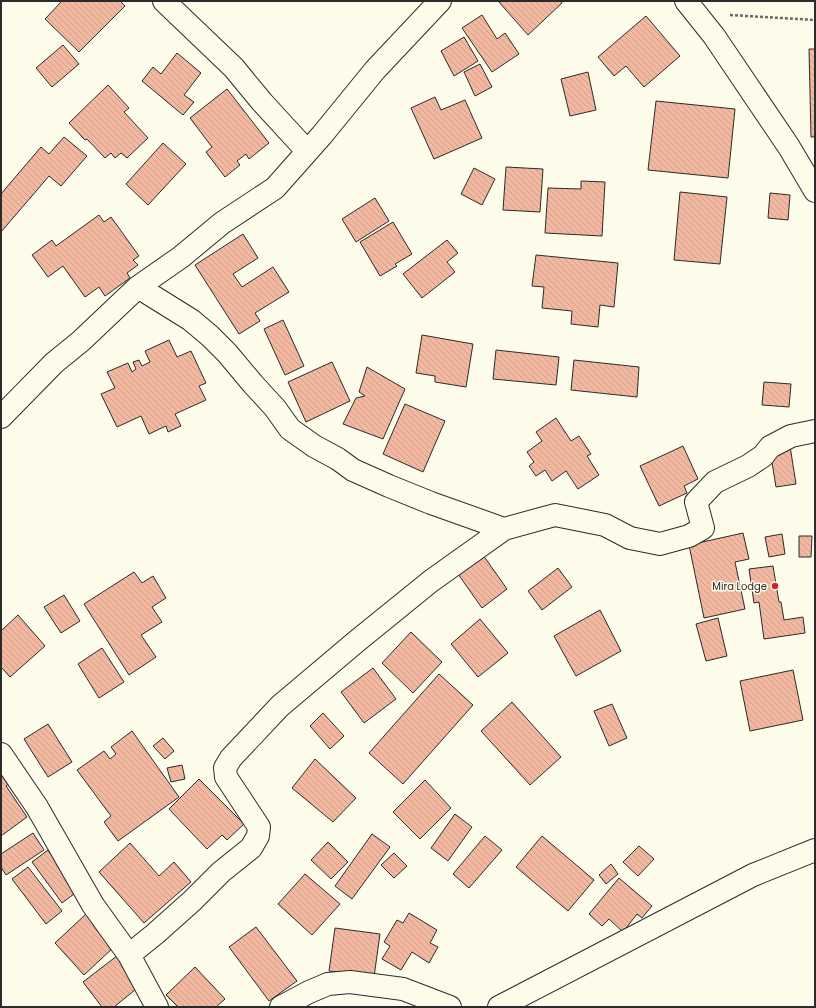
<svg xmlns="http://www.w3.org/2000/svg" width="816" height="1008" font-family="Poppins,sans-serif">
<defs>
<pattern id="building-back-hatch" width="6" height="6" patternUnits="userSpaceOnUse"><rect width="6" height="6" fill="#f2b8a0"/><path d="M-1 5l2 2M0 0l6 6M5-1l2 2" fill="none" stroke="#d09e8a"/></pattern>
</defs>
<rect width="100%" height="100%" fill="#fdfbea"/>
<path fill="url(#building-back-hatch)" stroke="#2b2b2b" d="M 62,1 L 120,1 L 125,6 L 79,52 L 45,19 Z
M 498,1 L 561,1 L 562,3 L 528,35 Z
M 482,15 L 497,39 L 505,33 L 519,54 L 492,72 L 462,28 Z
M 646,16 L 680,56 L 644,87 L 626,66 L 614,76 L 598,57 Z
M 464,37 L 478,61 L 454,76 L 441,51 Z
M 63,45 L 79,64 L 52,87 L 36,68 Z
M 809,49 L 815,49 L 815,137 L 811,137 Z
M 177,53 L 201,73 L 184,95 L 194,102 L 183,115 L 142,81 L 153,67 L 161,74 Z
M 480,64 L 492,87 L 475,96 L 464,72 Z
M 588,72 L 596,110 L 570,116 L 561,79 Z
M 108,85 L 129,108 L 124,112 L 148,138 L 127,158 L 121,153 L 115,158 L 111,153 L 105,158 L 87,139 L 85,140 L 69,123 Z
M 227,89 L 269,143 L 249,159 L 246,154 L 237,161 L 240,165 L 225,177 L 206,152 L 212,147 L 190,118 Z
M 435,97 L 441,110 L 465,100 L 482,138 L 434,159 L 411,108 Z
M 656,101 L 735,109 L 728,178 L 648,170 Z
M 64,137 L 87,156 L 61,186 L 49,176 L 1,232 L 1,194 L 41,147 L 49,154 Z
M 163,143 L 186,164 L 148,205 L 126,184 Z
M 506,167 L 543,169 L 540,212 L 503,210 Z
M 474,168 L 495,179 L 482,205 L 461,194 Z
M 581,181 L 605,182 L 602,236 L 545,233 L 548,188 L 581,189 Z
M 680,192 L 727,197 L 720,264 L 674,260 Z
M 770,193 L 790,195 L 788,220 L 768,218 Z
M 375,198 L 389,221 L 356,242 L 342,219 Z
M 99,215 L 104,222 L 111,217 L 139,256 L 133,260 L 138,265 L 127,273 L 130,278 L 105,296 L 99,287 L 85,297 L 63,266 L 48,277 L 32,255 L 52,240 L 56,246 Z
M 393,222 L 412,254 L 395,264 L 397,266 L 380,276 L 360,242 Z
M 243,234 L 258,258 L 233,274 L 242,287 L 273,267 L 289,292 L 255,313 L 260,321 L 239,334 L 195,265 Z
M 447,240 L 458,253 L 447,262 L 455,272 L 422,298 L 403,274 Z
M 536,255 L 618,263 L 614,307 L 600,305 L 598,327 L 571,324 L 572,311 L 542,308 L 544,287 L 532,286 Z
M 283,320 L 304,366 L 285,375 L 264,329 Z
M 422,335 L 473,344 L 466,387 L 435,382 L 435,376 L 416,373 Z
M 169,340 L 177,357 L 191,351 L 206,383 L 199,386 L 206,400 L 175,414 L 181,426 L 168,432 L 166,426 L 149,434 L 141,416 L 117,427 L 101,394 L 115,388 L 107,372 L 128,363 L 132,372 L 136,369 L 133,362 L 139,360 L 142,366 L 150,362 L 145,351 Z
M 496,350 L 559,357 L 556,385 L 493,379 Z
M 574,360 L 639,367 L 637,397 L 571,390 Z
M 332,362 L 350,401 L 306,422 L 288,382 Z
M 367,367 L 405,389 L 383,439 L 343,424 L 356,398 L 365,396 L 359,392 Z
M 764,382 L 791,384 L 789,407 L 762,405 Z
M 405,404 L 445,421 L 423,472 L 383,454 Z
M 556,418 L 571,441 L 579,436 L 591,454 L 587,456 L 599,475 L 578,489 L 566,471 L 552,481 L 545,470 L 536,476 L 529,466 L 534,462 L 527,452 L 542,441 L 536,432 Z
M 683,446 L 698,479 L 684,486 L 687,493 L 659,506 L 640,466 Z
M 790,446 L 796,484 L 776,487 L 770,450 Z
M 743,533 L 749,559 L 735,562 L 745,609 L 704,618 L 689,545 Z
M 782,534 L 785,554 L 769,557 L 765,537 Z
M 799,536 L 812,536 L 811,557 L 799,557 Z
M 483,555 L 507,589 L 482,608 L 458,574 Z
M 773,566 L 779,602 L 781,602 L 784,620 L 803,617 L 805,633 L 764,639 L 759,602 L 754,603 L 749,569 Z
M 558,568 L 572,587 L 542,610 L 528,591 Z
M 134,572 L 142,583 L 153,576 L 166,598 L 152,607 L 162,622 L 141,635 L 156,657 L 129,675 L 84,604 Z
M 64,595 L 80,621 L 61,633 L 44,607 Z
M 600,610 L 621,651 L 576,676 L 554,636 Z
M 18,615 L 45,646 L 10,677 L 1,667 L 1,631 Z
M 718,618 L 727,656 L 706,661 L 696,624 Z
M 480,619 L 508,653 L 478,677 L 451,644 Z
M 411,632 L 442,662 L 413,693 L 382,663 Z
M 102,648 L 124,682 L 99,698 L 78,664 Z
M 373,668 L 396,699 L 364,723 L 341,692 Z
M 793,670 L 803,720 L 750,731 L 740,681 Z
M 439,674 L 473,705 L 403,784 L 369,753 Z
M 512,702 L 561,757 L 530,785 L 481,731 Z
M 612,704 L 627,738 L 609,746 L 594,711 Z
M 323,713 L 344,736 L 330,749 L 310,726 Z
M 48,724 L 72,762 L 48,777 L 24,739 Z
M 132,731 L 179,797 L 118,841 L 104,822 L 111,816 L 77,770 L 104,751 L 110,759 L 116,754 L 111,747 Z
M 163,738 L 174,751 L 165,759 L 153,746 Z
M 315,759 L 356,798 L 333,822 L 292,788 Z
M 182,765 L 185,779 L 171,782 L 167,768 Z
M 1,767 L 11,782 L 6,786 L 27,817 L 1,836 Z
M 199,779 L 244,824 L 227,840 L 222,835 L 207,849 L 169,809 Z
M 425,780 L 451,808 L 420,839 L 393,812 Z
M 455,814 L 472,827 L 448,861 L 431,848 Z
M 33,833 L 44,850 L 6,875 L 1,867 L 1,854 Z
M 372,834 L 390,847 L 352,899 L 335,886 Z
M 485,836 L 502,850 L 469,888 L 453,874 Z
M 542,836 L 594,880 L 568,911 L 516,867 Z
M 328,842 L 348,862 L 331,879 L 311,860 Z
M 130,843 L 159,876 L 174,862 L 191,882 L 144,923 L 99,872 Z
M 639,846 L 654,859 L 638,876 L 623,862 Z
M 48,850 L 78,891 L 62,903 L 32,862 Z
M 394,853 L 407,866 L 394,878 L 381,865 Z
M 611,864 L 618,874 L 606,884 L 599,875 Z
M 28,867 L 62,911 L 46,924 L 12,879 Z
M 305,874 L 340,904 L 312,935 L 278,904 Z
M 619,878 L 652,906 L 642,918 L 637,914 L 623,932 L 609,919 L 602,926 L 589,914 Z
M 409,913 L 437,930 L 430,943 L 438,947 L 429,963 L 412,952 L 401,970 L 382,959 L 390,946 L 384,942 L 397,920 L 403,923 Z
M 86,914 L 115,946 L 84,975 L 55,943 Z
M 256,927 L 297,981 L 269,1001 L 229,947 Z
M 335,928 L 380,934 L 374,977 L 329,971 Z
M 122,952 L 141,985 L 114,1007 L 102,1007 L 83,982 Z
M 195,967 L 225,999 L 216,1007 L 178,1007 L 166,995 Z"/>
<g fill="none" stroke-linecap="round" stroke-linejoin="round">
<g stroke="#2b2b2b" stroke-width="24">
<path id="minor" d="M 164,1 L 234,68 L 262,102 L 307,151
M 686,1 L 714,36 L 789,147 L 815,191
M 138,287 L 191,320 L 210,336 L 227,353 L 253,384 L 275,408 L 290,429 L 314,446 L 338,459 L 353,470 L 389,486 L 431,503 L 504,529 L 555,515 L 605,525 L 630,538 L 660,544 L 689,536 L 703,528 L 696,502 L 715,482 L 748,466 L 763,456 L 770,447 L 791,436 L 815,431
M 1,417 L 54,363 L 81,341 L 138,287 L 181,257 L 222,223 L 275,188 L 322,135 L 375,70 L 440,1
M 1,754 L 37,807 L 93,905 L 129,955 L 157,1007
M 129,955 L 155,934 L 192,901 L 221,872 L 251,848 L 258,836 L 259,827 L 226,777 L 225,768 L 231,758 L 280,706 L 357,641 L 431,581 L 504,529
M 281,1007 L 309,992 L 328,984 L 350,982 L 403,989 L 450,1007
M 499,1007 L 753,875 L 815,850"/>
</g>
<path stroke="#6a6964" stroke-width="2.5" stroke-dasharray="3 2" stroke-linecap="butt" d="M 730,15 L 815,20"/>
<use href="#minor" stroke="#fdfbea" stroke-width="22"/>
</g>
<circle fill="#c62828" stroke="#fdfbea" stroke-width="1.5" cx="775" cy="586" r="4"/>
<g text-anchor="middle" stroke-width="3" stroke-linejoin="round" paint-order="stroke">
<g font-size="10" fill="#2b2b2b" stroke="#fdfbea" text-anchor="end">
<text x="767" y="590">Mira Lodge</text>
</g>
</g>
<rect width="816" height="1008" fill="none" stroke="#2b2b2b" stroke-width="4"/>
</svg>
